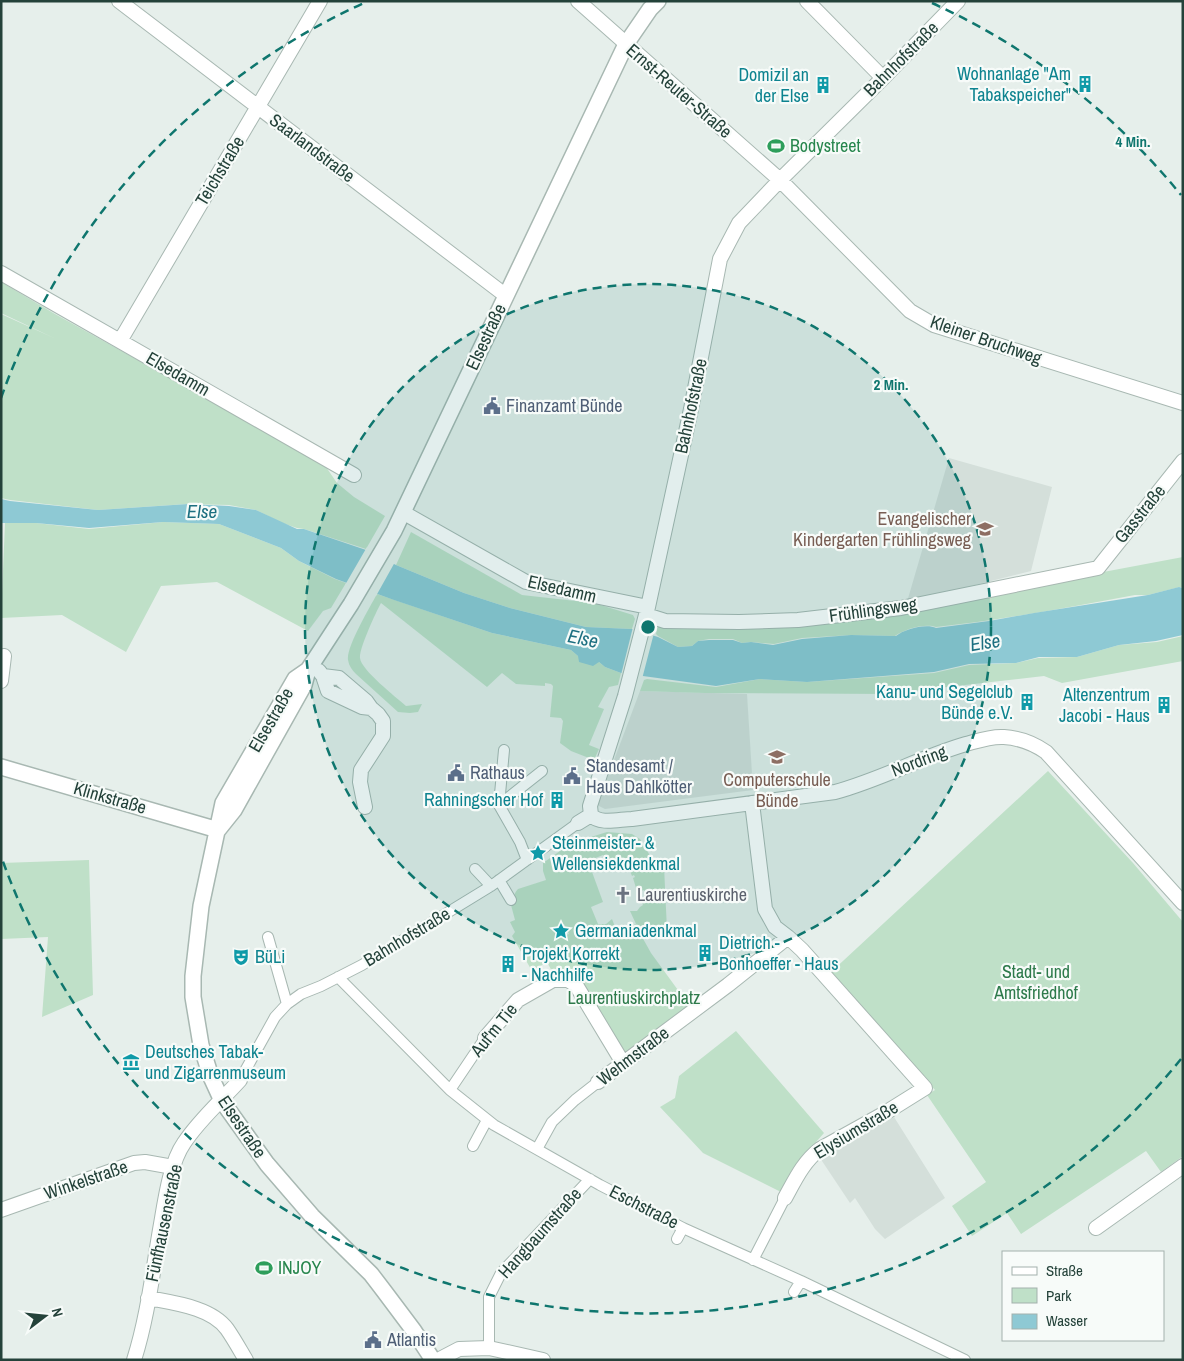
<svg xmlns="http://www.w3.org/2000/svg" width="1184" height="1361" font-family="'Archivo Narrow',sans-serif">
<rect width="100%" height="100%" fill="#e6efeb"/>
<path fill="#d4dfda" d="M 949,458 L 1052,487 L 1031,571 L 907,602 Z
M 640,691 L 747,694 L 753,790 L 605,809 L 599,806 L 599,800 Z
M 894,1117 L 945,1198 L 885,1239 L 875,1229 L 855,1198 L 850,1203 L 820,1158 Z"/>
<path fill="#bfe0c8" fill-rule="evenodd" d="M 1,282 L 55,314 L 324,464 L 337,483 L 354,497 L 385,516 L 366,549 L 304,529 L 297,528 L 282,523 L 256,510 L 229,505 L 187,504 L 98,510 L 10,500 L 1,498 L 1,314 L 54,338 L 1,313 Z
M 163,522 L 219,524 L 281,548 L 299,561 L 335,579 L 346,583 L 331,608 L 323,611 L 308,631 L 217,582 L 161,586 L 126,652 L 62,615 L 1,618 L 5,523 L 36,523 L 89,529 Z
M 411,532 L 522,595 L 594,603 L 633,615 L 635,619 L 632,629 L 586,627 L 510,608 L 464,593 L 396,565 Z
M 1183,557 L 1183,588 L 1180,587 L 1148,595 L 1135,595 C 1069,607 1003,620 936,627 C 926,623 904,629 895,636 L 852,635 L 802,638 L 774,644 L 751,642 L 742,643 L 733,639 L 709,639 L 698,641 L 692,646 L 678,647 L 658,636 L 656,634 L 658,625 L 767,627 L 1098,573 Z
M 377,594 L 492,633 L 571,650 L 578,656 L 599,662 L 605,667 L 621,673 L 618,685 L 609,687 L 598,707 L 604,709 L 589,745 L 599,749 L 594,760 L 571,751 L 560,743 L 563,721 L 561,718 L 550,717 L 553,686 L 551,684 L 545,683 L 545,686 L 516,684 L 502,673 L 487,687 L 381,603 C 376,612 359,649 360,658 C 361,670 396,697 406,706 L 422,704 L 418,712 L 410,713 L 398,712 L 356,674 C 352,670 349,666 348,660 C 346,647 370,607 377,594 Z
M 1183,636 L 1183,661 L 1062,683 L 1044,676 L 886,694 L 705,693 L 640,691 L 644,680 L 647,679 L 716,687 L 760,679 L 807,682 L 934,673 L 969,665 L 1016,663 L 1038,658 L 1077,657 L 1119,645 L 1157,642 Z
M 1048,771 L 1133,863 L 1183,922 L 1183,1156 L 1161,1172 L 1146,1151 L 1021,1234 L 1007,1213 L 972,1236 L 952,1206 L 986,1182 L 927,1095 L 935,1090 L 830,973 Z
M 607,832 L 632,834 L 640,839 L 658,869 L 664,866 L 667,930 L 641,935 L 651,953 L 691,1008 L 628,1056 L 619,1053 L 569,969 L 554,975 L 547,962 L 532,971 L 512,936 L 515,932 L 510,922 L 515,920 L 511,905 L 515,904 C 514,898 513,894 518,889 L 546,880 L 543,871 L 543,863 L 560,851 L 578,841 ZM 603,855 L 610,869 L 625,863 L 626,860 L 628,861 L 627,864 L 632,876 L 634,875 L 635,877 L 633,878 L 636,888 L 639,887 L 640,888 L 637,890 L 638,892 L 644,890 L 647,897 L 641,900 L 643,905 L 640,907 L 637,911 L 630,911 L 636,924 L 617,932 L 612,919 L 606,924 L 598,924 L 591,907 L 603,902 L 588,861 ZM 564,924 L 569,934 L 559,938 L 554,928 Z
M 89,860 L 93,995 L 42,1017 L 48,937 L 1,939 L 1,863 Z
M 736,1031 L 824,1133 L 793,1168 L 781,1192 L 703,1153 L 660,1107 L 675,1098 L 679,1076 Z"/>
<path fill="#8ec9d4" d="M 1,499 L 10,501 L 98,510 L 188,504 L 229,506 L 256,510 L 297,529 L 304,529 L 366,550 L 396,565 L 464,593 L 510,608 L 586,627 L 632,629 L 658,637 L 678,647 L 692,646 L 698,641 L 709,640 L 733,640 L 742,643 L 751,642 L 773,645 L 802,639 L 851,635 L 896,636 C 904,629 927,623 936,628 L 989,621 L 1034,613 L 1148,595 L 1179,587 L 1183,588 L 1183,635 L 1156,641 L 1119,645 L 1077,657 L 1039,657 L 1016,663 L 969,664 L 934,672 L 807,682 L 760,679 L 716,686 L 621,673 L 605,667 L 599,662 L 593,666 L 579,662 L 578,656 L 571,650 L 492,633 L 394,600 L 336,579 L 299,561 L 281,548 L 219,524 L 163,522 L 89,528 L 36,523 L 1,523 Z"/>
<path fill="#e6efeb" d="M 367,547 L 395,562 L 376,596 L 345,585 Z
M 633,627 L 654,633 L 642,679 L 621,675 Z"/>
<g fill="none" stroke-linecap="round" stroke-linejoin="round">
<g stroke="#a8b8b2" stroke-width="12">
<path id="pedestrian" d="M 504,750 L 499,805 L 520,842 L 527,860
M 499,805 L 542,771
M 475,869 L 491,886
M 499,880 L 511,900
M 268,937 L 287,1004
M 338,977 L 450,1090 L 494,1125 L 600,1185 L 683,1228 L 801,1281 L 965,1360
M 240,1080 L 275,1017 L 287,1004 L 301,994 L 321,986 L 362,965 L 491,886 L 578,823
M 450,1090 L 485,1038
M 473,1146 L 487,1120
M 537,1149 L 552,1122 L 575,1100 L 598,1082
M 677,1239 L 683,1228
M 753,1260 L 785,1198
M 794,1292 L 801,1281
M 489,1348 L 489,1297 L 501,1273 L 590,1179"/>
</g>
<g stroke="#a8b8b2" stroke-width="16">
<path id="minor" d="M 119,1 L 505,295
M 578,1 L 780,180 L 910,311 L 934,325 L 1183,403
M 807,1 L 883,78
M 1,273 L 354,475
M 120,341 L 320,1
M 404,513 L 526,582 L 648,607
M 646,615 L 665,621 L 739,622 L 798,620 L 901,608 L 1098,568 L 1183,461
M 319,671 L 323,676 L 328,691 L 362,707 L 371,708
M 323,676 L 339,678 L 366,701 L 371,708 L 378,714 L 383,721 L 383,736 L 361,770 L 360,782 L 365,807
M 1,681 L 4,656
M 752,803 L 765,909 L 775,927 L 788,937
M 591,815 L 590,806 L 625,696 L 648,607 L 691,409 L 720,259 L 739,223 L 780,180 L 883,78 L 958,1
M 591,815 C 600,825 620,819 632,819 L 835,792 C 880,780 921,757 966,744 C 977,741 991,736 1004,737 C 1020,738 1033,743 1046,752 L 1183,903
M 578,823 L 591,815
M 485,1038 L 518,1000 L 553,980 L 568,980 L 576,985 L 623,1063
M 598,1082 L 728,985 L 788,937 L 802,950 L 925,1088 L 885,1113 L 820,1149 C 803,1162 795,1180 785,1198
M 1,1210 L 134,1163 L 145,1162 L 173,1167
M 1096,1228 L 1183,1166
M 148,1298 C 173,1303 211,1307 227,1329 C 234,1339 240,1350 246,1360
M 134,1360 C 148,1316 153,1269 161,1224 C 165,1201 170,1163 184,1143 C 199,1120 221,1101 240,1080
M 438,1360 L 459,1349 L 489,1348 L 543,1360"/>
</g>
<g stroke="#a8b8b2" stroke-width="18">
<path id="tertiary" d="M 308,670 L 295,679 L 223,803 L 201,906 L 193,976 L 193,997 L 201,1045 L 211,1077 L 222,1101 L 267,1164 L 312,1216 L 371,1274 L 384,1291 L 414,1331 L 433,1360
M 1,767 L 218,830
M 218,830 L 234,810 L 304,685 L 308,670 L 351,604 L 394,531 L 626,44 L 650,9 L 658,1"/>
</g>
<use href="#pedestrian" stroke="#fff" stroke-width="10"/>
<use href="#minor" stroke="#fff" stroke-width="14"/>
<use href="#tertiary" stroke="#fff" stroke-width="15"/>
</g>
<circle cx="648" cy="627" r="343" fill="#0f766e" fill-opacity=".12"/>
<g fill="none" stroke="#0f766e" stroke-width="2.5" stroke-dasharray="9 6">
<circle cx="648" cy="627" r="343"/>
<path d="M1181 1059A686 686 0 0 1 1 856M1 398A686 686 0 0 1 364 3M932 3A686 686 0 0 1 1181 195"/>
</g>
<defs>
<g id="building-bare" transform="scale(1.35)"><path d="M-4-6H4V6H1V3H-1V6H-4ZM-2.5-4.3h1.7v1.8h-1.7ZM.8-4.3h1.7v1.8H.8ZM-2.5-1h1.7V.8h-1.7ZM.8-1h1.7V.8H.8Z" fill="#0f9aa8" stroke="#f7fbf9" stroke-width="2.5" paint-order="stroke"/></g>
<g id="stadium-bare" transform="scale(1.35)"><path d="M0-5a6.5 5 0 1 0 0 10a6.5 5 0 1 0 0-10ZM-3.5-1.8h7v3.6h-7Z" fill="#2e9e5b" stroke="#f7fbf9" stroke-width="2.5" paint-order="stroke"/></g>
<g id="civic-bare" transform="scale(1.35)"><path d="M-.6-6.5H3V-4.5H.6V-3L4-1V1h2V6H-6V1h2V-1L-.6-3ZM-1.2 2.5V6h2.4V2.5Z" fill="#5c6f8a" stroke="#f7fbf9" stroke-width="2.5" paint-order="stroke"/></g>
<g id="school-bare" transform="scale(1.35)"><path d="M0-5L7-2L0 1L-7-2ZM-4 1L0 2.5L4 1V4Q0 6-4 4Z" fill="#8d6e63" stroke="#f7fbf9" stroke-width="2.5" paint-order="stroke"/></g>
<g id="sight-bare" transform="scale(1.35)"><path d="M0-6L1.8-2.2L6-1.7L2.9 1.2L3.7 5.4L0 3.3L-3.7 5.4L-2.9 1.2L-6-1.7L-1.8-2.2Z" fill="#0f9aa8" stroke="#f7fbf9" stroke-width="2.5" paint-order="stroke"/></g>
<g id="church-bare" transform="scale(1.35)"><path d="M-1.2-6h2.4v3.5h3.3v2.4h-3.3V6h-2.4V-.1h-3.3v-2.4h3.3Z" fill="#6b7280" stroke="#f7fbf9" stroke-width="2.5" paint-order="stroke"/></g>
<g id="theatre-bare" transform="scale(1.35)"><path d="M-5-5.5Q0-4 5-5.5V0Q5 5 0 6Q-5 5-5 0ZM-3.3-2.5H-1v1.5H-3.3ZM1-2.5H3.3v1.5H1ZM-2.8 1Q0 5.5 2.8 1Z" fill="#0f9aa8" stroke="#f7fbf9" stroke-width="2.5" paint-order="stroke"/></g>
<g id="museum-bare" transform="scale(1.35)"><path d="M0-6L6-3V-2H-6V-3ZM-5-1h2V3h-2ZM-1-1h2V3h-2ZM3-1h2V3H3ZM-6 4H6V6H-6Z" fill="#0f9aa8" stroke="#f7fbf9" stroke-width="2.5" paint-order="stroke"/></g>
</defs>
<g fill-rule="evenodd">
<use href="#building-bare" x="1085" y="84"/>
<use href="#building-bare" x="823" y="85"/>
<use href="#stadium-bare" x="776" y="146"/>
<use href="#civic-bare" x="492" y="406"/>
<use href="#school-bare" x="985" y="529"/>
<use href="#building-bare" x="1027" y="702"/>
<use href="#building-bare" x="1164" y="705"/>
<use href="#school-bare" x="777" y="757"/>
<use href="#civic-bare" x="456" y="773"/>
<use href="#civic-bare" x="572" y="776"/>
<use href="#building-bare" x="557" y="800"/>
<use href="#sight-bare" x="538" y="853"/>
<use href="#church-bare" x="623" y="895"/>
<use href="#sight-bare" x="561" y="931"/>
<use href="#building-bare" x="705" y="953"/>
<use href="#theatre-bare" x="241" y="957"/>
<use href="#building-bare" x="508" y="964"/>
<use href="#museum-bare" x="131" y="1062"/>
<use href="#stadium-bare" x="264" y="1268"/>
<use href="#civic-bare" x="373" y="1340"/>
</g>
<g text-anchor="middle" stroke-width="4.5" stroke-linejoin="round" paint-order="stroke">
<g font-size="18" fill="#24423a" stroke="#f7fbf9">
<text transform="translate(901 59) rotate(-45)" y="6">Bahnhofstraße</text>
<text transform="translate(679 91) rotate(41)" y="6">Ernst-Reuter-Straße</text>
<text transform="translate(312 148) rotate(37)" y="6">Saarlandstraße</text>
<text transform="translate(220 171) rotate(-59)" y="6">Teichstraße</text>
<text transform="translate(486 337) rotate(-65)" y="6">Elsestraße</text>
<text transform="translate(986 340) rotate(19)" y="6">Kleiner Bruchweg</text>
<text transform="translate(178 374) rotate(30)" y="6">Elsedamm</text>
<text transform="translate(691 406) rotate(-78)" y="6">Bahnhofstraße</text>
<text transform="translate(1140 514) rotate(-51)" y="6">Gasstraße</text>
<text transform="translate(562 589) rotate(13)" y="6">Elsedamm</text>
<text transform="translate(873 610) rotate(-8)" y="6">Frühlingsweg</text>
<text transform="translate(271 720) rotate(-60)" y="6">Elsestraße</text>
<text transform="translate(919 761) rotate(-21)" y="6">Nordring</text>
<text transform="translate(110 798) rotate(16)" y="6">Klinkstraße</text>
<text transform="translate(407 937) rotate(-31)" y="6">Bahnhofstraße</text>
<text transform="translate(494 1030) rotate(-51)" y="6">Auf'm Tie</text>
<text transform="translate(633 1056) rotate(-37)" y="6">Wehmstraße</text>
<text transform="translate(242 1127) rotate(56)" y="6">Elsestraße</text>
<text transform="translate(856 1130) rotate(-31)" y="6">Elysiumstraße</text>
<text transform="translate(86 1180) rotate(-19)" y="6">Winkelstraße</text>
<text transform="translate(644 1207) rotate(27)" y="6">Eschstraße</text>
<text transform="translate(164 1223) rotate(-78)" y="6">Fünfhausenstraße</text>
<text transform="translate(540 1233) rotate(-48)" y="6">Hangbaumstraße</text>
</g>
<g font-size="18" fill="#0d838f" stroke="#f7fbf9" text-anchor="start">
<text x="1071" y="80" text-anchor="end">Wohnanlage "Am<tspan x="1071" dy="21">Tabakspeicher"</tspan></text>
<text x="809" y="81" text-anchor="end">Domizil an<tspan x="809" dy="21">der Else</tspan></text>
<text x="1013" y="698" text-anchor="end">Kanu- und Segelclub<tspan x="1013" dy="21">Bünde e.V.</tspan></text>
<text x="1150" y="701" text-anchor="end">Altenzentrum<tspan x="1150" dy="21">Jacobi - Haus</tspan></text>
<text x="543" y="806" text-anchor="end">Rahningscher Hof</text>
<text x="552" y="849">Steinmeister- &amp;<tspan x="552" dy="21">Wellensiekdenkmal</tspan></text>
<text x="575" y="937">Germaniadenkmal</text>
<text x="719" y="949">Dietrich -<tspan x="719" dy="21">Bonhoeffer - Haus</tspan></text>
<text x="522" y="960">Projekt Korrekt<tspan x="522" dy="21">- Nachhilfe</tspan></text>
<text x="255" y="963">BüLi</text>
<text x="145" y="1058">Deutsches Tabak-<tspan x="145" dy="21">und Zigarrenmuseum</tspan></text>
</g>
<g font-size="18" fill="#27864d" stroke="#f7fbf9" text-anchor="start">
<text x="790" y="152">Bodystreet</text>
<text x="278" y="1274">INJOY</text>
</g>
<g font-size="18" fill="#4e5e75" stroke="#f7fbf9" text-anchor="start">
<text x="506" y="412">Finanzamt Bünde</text>
<text x="586" y="772">Standesamt /<tspan x="586" dy="21">Haus Dahlkötter</tspan></text>
<text x="470" y="779">Rathaus</text>
<text x="387" y="1346">Atlantis</text>
</g>
<g font-size="18" fill="#785e54" stroke="#f7fbf9" text-anchor="end">
<text x="971" y="525">Evangelischer<tspan x="971" dy="21">Kindergarten Frühlingsweg</tspan></text>
<text x="777" y="786" text-anchor="middle">Computerschule<tspan x="777" dy="21">Bünde</tspan></text>
</g>
<g font-size="18" fill="#5b616d" stroke="#f7fbf9" text-anchor="start">
<text x="637" y="901">Laurentiuskirche</text>
</g>
<g font-size="18" fill="#2d7a4b" stroke="#f7fbf9">
<text x="1036" y="978">Stadt- und<tspan x="1036" dy="21">Amtsfriedhof</tspan></text>
<text x="634" y="1004">Laurentiuskirchplatz</text>
</g>
<g font-size="19" font-style="italic" fill="#1c6f80" stroke="#f7fbf9">
<text x="202" y="518">Else</text>
<text transform="translate(583 638) rotate(12)" y="7">Else</text>
<text transform="translate(985 642) rotate(-9)" y="7">Else</text>
</g>
</g>
<circle cx="648" cy="627" r="8" fill="#0f766e" stroke="#f7fbf9" stroke-width="2.5"/>
<g font-size="15" text-anchor="middle" font-weight="bold" fill="#0f766e" stroke="#f7fbf9" stroke-width="4.5" stroke-linejoin="round" paint-order="stroke">
<text x="1133" y="147">4 Min.</text>
<text x="891" y="390">2 Min.</text>
</g>
<rect width="1184" height="1361" fill="none" stroke="#24423a" stroke-width="5"/>
<rect x="1002" y="1251" width="162" height="90" fill="#f7fbf9" stroke="#a3b1ad"/>
<rect x="1012" y="1267" width="25" height="8" fill="#ffffff" stroke="#a3b1ad"/>
<text x="1046" y="1276" font-size="15" fill="#24423a">Straße</text>
<rect x="1012" y="1288" width="25" height="15" fill="#bfe0c8" stroke="#a3b1ad"/>
<text x="1046" y="1301" font-size="15" fill="#24423a">Park</text>
<rect x="1012" y="1314" width="25" height="15" fill="#8ec9d4" stroke="#a3b1ad"/>
<text x="1046" y="1326" font-size="15" fill="#24423a">Wasser</text>
<g transform="translate(45 1316) rotate(74)" stroke="#f7fbf9" stroke-width="4" paint-order="stroke">
<path d="M0-4L9 19L0 12L-9 19Z" fill="#24423a"/>
<text y="-8" font-size="14" font-weight="bold" text-anchor="middle" fill="#24423a">N</text>
</g>
</svg>
